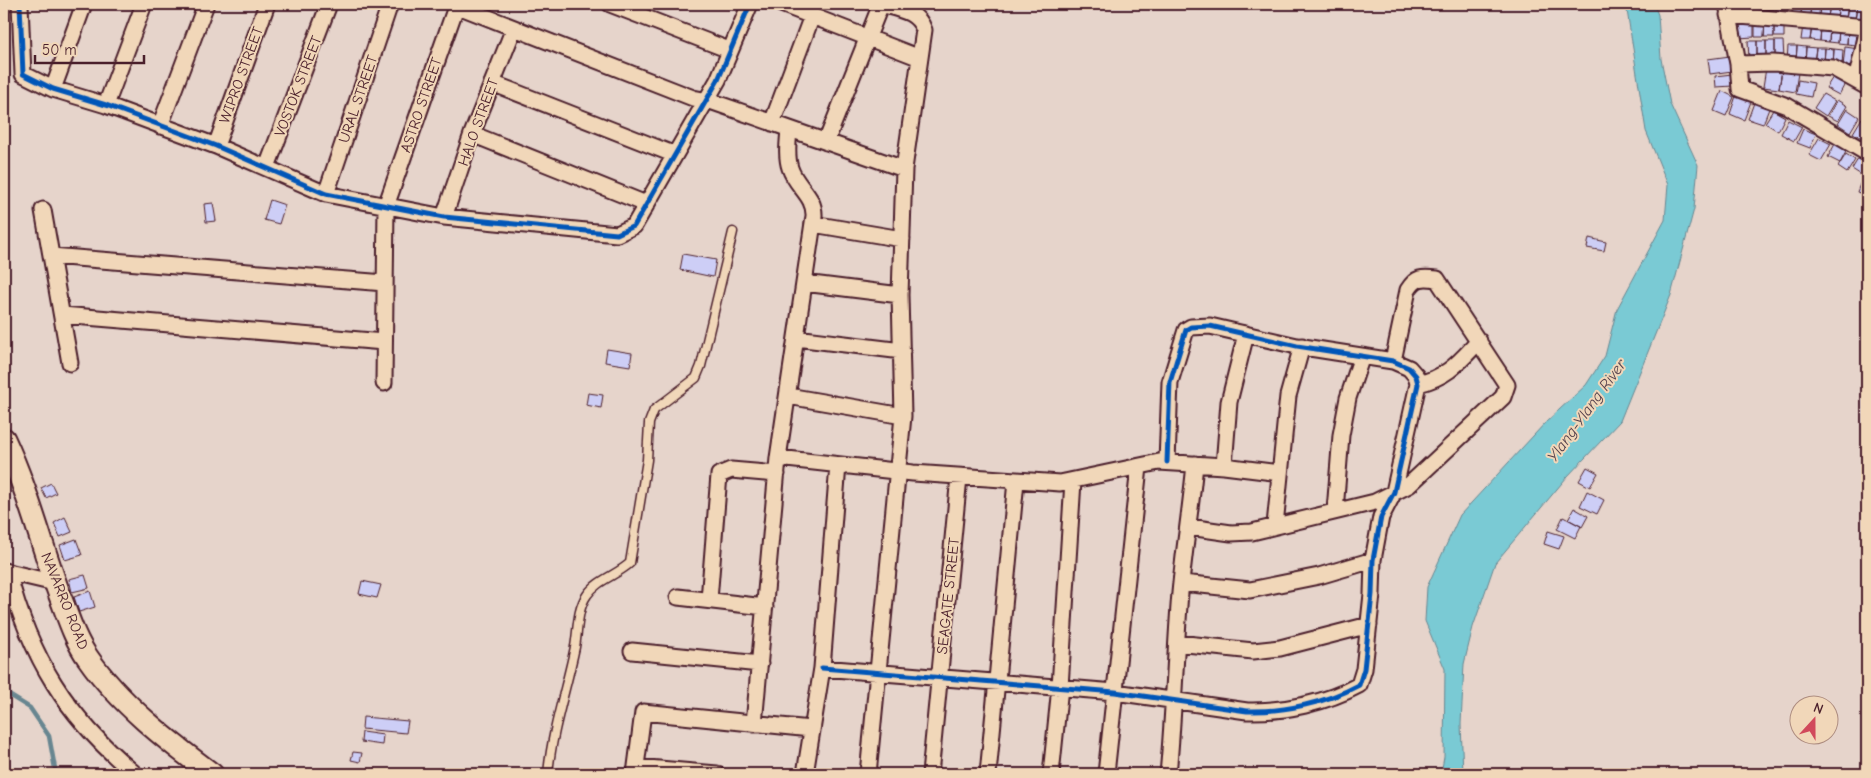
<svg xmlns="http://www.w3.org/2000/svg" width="1871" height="778" font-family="'Comic Neue',sans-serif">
<rect width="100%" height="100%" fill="#e6d4cb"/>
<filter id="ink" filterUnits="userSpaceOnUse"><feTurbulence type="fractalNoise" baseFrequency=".02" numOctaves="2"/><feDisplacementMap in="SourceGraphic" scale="10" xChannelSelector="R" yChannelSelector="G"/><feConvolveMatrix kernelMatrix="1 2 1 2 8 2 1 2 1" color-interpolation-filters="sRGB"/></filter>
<g filter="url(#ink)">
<path fill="#7acad4" stroke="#678690" d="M 1626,4 L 1654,4 L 1658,15 L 1661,59 L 1670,104 L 1698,165 L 1694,209 L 1671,295 L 1620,421 L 1567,477 L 1495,563 L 1473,627 L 1464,664 L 1461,724 L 1463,773 L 1441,774 L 1444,757 L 1445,669 L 1425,621 L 1427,587 L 1460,515 L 1546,422 L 1586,385 L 1605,356 L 1617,309 L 1665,220 L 1668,185 L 1646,131 Z"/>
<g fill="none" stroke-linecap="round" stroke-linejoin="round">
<path stroke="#678690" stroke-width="4.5" d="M 4,692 L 30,708 L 49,736 L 56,774"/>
</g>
<path fill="#cdcef6" stroke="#4a1f2b" d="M 1738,4 L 1757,4 L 1758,10 L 1739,11 Z
M 1760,4 L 1774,4 L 1774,9 L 1760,9 Z
M 1776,4 L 1788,4 L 1788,10 L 1776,10 Z
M 1793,4 L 1802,4 L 1801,14 L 1792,13 Z
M 1802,4 L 1811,4 L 1810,15 L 1801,14 Z
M 1811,4 L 1820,4 L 1819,16 L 1810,15 Z
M 1820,4 L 1830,4 L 1828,17 L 1819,16 Z
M 1830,4 L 1839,4 L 1837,18 L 1828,17 Z
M 1839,4 L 1848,4 L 1846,19 L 1837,18 Z
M 1848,4 L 1857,5 L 1855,20 L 1846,19 Z
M 1857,5 L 1867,7 L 1867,21 L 1855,20 Z
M 1738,21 L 1754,21 L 1754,37 L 1738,38 Z
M 1755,21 L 1765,21 L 1764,37 L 1755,37 Z
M 1765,21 L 1774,21 L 1774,37 L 1764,37 Z
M 1774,21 L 1784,21 L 1784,37 L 1774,37 Z
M 1803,25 L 1812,26 L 1810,40 L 1801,40 Z
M 1812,26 L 1821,27 L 1820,41 L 1810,40 Z
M 1821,27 L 1830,27 L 1829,42 L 1820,41 Z
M 1830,27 L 1839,28 L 1838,43 L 1829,42 Z
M 1839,28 L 1848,29 L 1847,44 L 1838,43 Z
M 1848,29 L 1857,30 L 1856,45 L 1847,44 Z
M 1748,41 L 1757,41 L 1757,60 L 1749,60 Z
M 1757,41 L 1766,41 L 1766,59 L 1757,60 Z
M 1766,41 L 1775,41 L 1775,59 L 1766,59 Z
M 1775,41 L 1783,41 L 1784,59 L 1775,59 Z
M 1788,46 L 1797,46 L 1796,62 L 1787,61 Z
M 1797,46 L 1806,47 L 1805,63 L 1796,62 Z
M 1806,47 L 1816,48 L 1814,63 L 1805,63 Z
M 1845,47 L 1859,49 L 1857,68 L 1843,67 Z
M 1816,48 L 1825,48 L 1824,64 L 1814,63 Z
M 1825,48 L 1834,49 L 1833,65 L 1824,64 Z
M 1834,49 L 1843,50 L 1842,66 L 1833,65 Z
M 1730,56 L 1732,71 L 1710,74 L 1708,59 Z
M 1766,68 L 1782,70 L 1779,89 L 1763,87 Z
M 1782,70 L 1798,73 L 1795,92 L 1779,89 Z
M 1732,74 L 1733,86 L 1716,87 L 1715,76 Z
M 1833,77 L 1845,84 L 1839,95 L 1826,88 Z
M 1798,80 L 1814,83 L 1811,97 L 1796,94 Z
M 1722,91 L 1734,97 L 1726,116 L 1714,111 Z
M 1737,93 L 1752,99 L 1744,120 L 1730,114 Z
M 1823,94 L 1835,101 L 1826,116 L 1814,108 Z
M 1755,100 L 1770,106 L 1763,124 L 1748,119 Z
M 1837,100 L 1847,106 L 1838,121 L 1828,116 Z
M 1847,109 L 1859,117 L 1850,132 L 1838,124 Z
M 1773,110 L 1785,117 L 1778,131 L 1765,123 Z
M 1862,118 L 1867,121 L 1867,141 L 1853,133 Z
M 1788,120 L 1802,127 L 1794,141 L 1781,134 Z
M 1803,129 L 1816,134 L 1810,148 L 1797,143 Z
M 1819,138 L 1831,144 L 1821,161 L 1809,155 Z
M 1835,144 L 1847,150 L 1840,163 L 1828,157 Z
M 1846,154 L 1855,160 L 1847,173 L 1838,167 Z
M 1858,159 L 1867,164 L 1866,178 L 1852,169 Z
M 1862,179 L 1867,181 L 1867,196 L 1857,192 Z
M 270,200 L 285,205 L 279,224 L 264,220 Z
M 213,203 L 216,221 L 206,222 L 204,204 Z
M 1589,238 L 1606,242 L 1604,251 L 1587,248 Z
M 683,254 L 716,260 L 713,277 L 680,270 Z
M 607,349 L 632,353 L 630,366 L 605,362 Z
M 588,393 L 603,395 L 601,408 L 586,405 Z
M 1587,467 L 1598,473 L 1590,487 L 1579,481 Z
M 51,483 L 56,493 L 46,498 L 41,488 Z
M 1587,491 L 1604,500 L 1597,514 L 1580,506 Z
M 1574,508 L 1588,516 L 1582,527 L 1568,519 Z
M 65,517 L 72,532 L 60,537 L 54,523 Z
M 1563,517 L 1581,526 L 1575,538 L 1557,529 Z
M 1548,531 L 1564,536 L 1559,549 L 1544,544 Z
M 76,539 L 82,555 L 65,560 L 60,545 Z
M 85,575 L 89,588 L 72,592 L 69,579 Z
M 362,581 L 381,585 L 377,598 L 359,594 Z
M 90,591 L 95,607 L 79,612 L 74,597 Z
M 363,717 L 408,721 L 406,733 L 362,729 Z
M 362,732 L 383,735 L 382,745 L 361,742 Z
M 353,752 L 362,753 L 360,762 L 351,760 Z"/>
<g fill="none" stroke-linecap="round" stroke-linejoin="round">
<g stroke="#4a1f2b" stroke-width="11">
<path id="lane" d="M 548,774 C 552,730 566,690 575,647 C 578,630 577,609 587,595 C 597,580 617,575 630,563 L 647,460 L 649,423 L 654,410 L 696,378 L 701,366 L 733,232"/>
</g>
<g stroke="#4a1f2b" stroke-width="19">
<path id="street" d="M 20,4 L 23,74 L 53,89 L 106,105 L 216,146 L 326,194 L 444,217 L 617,234 L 634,226 L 718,80 L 750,4
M 453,4 L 693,98 L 713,102 L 904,169
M 610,4 L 729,50
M 781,4 L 920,58
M 1727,4 L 1738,64 L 1740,89 L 1787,106 L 1867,153
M 1728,15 L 1867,27
M 1738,64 L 1773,63 L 1833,68 L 1867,87
M 1856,81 L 1867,33
M 492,83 L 673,154
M 53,89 L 84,4
M 106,105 L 144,4
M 772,123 L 812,16
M 160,126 L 206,4
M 472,134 L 646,204
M 826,142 L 881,4 C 898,9 918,11 924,30 L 904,169 L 900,295 L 903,416 L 868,774
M 216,146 L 267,4
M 267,167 L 329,4
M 326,194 L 390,4
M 43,210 L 70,363
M 444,217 L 472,134 L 514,28
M 813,224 L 902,239
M 51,256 L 385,283
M 804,283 L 900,295
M 62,315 L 384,342
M 796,338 L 902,351
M 384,383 L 386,206 L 457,4
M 1418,384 C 1448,377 1459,362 1479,341
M 788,396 L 903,416
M 778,458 L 913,473 L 1060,483 L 1159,462 L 1224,466 L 1280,473
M 1224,466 L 1229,402 L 1246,334
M 1335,511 L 1341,435 L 1348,398 L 1362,356
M 1275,525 L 1288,396 L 1302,346
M 1189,527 L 1231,533 L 1252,532 L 1375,502 L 1409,485 L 1503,397 L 1507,385 L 1437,279 C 1422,277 1416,277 1408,290 L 1393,361
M 4,571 L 55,583
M 8,572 C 30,658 67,717 135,774
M 1182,583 L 1250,590 L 1319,576 L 1373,560
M 678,597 L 765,607
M 709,600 L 719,475 L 731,470 L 777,474
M 1177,643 L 1253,651 L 1280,648 L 1369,625
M 632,651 L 760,664
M 822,668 L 1115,692 L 1247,711 C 1284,712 1326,703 1359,685 L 1364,669 L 1372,594 L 1373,560 L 1381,517 L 1394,492 L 1418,384 L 1416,376 L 1409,368 L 1393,361 L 1297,346 L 1210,326 L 1191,327 L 1186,330 L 1170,382 L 1167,462
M 754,724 L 778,458 L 814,216 C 815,196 796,187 790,168 C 786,156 788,142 789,129
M 636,767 L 717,774
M 635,774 L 643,712 L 811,729
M 805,774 L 822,668 L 838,465
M 930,774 L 959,477
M 988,774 L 1016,481
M 1051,774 L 1060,687 L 1073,481
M 1106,774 L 1139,467
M 1168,774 C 1174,714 1175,653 1180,593 C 1184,550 1191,507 1195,464"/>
</g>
<g stroke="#4a1f2b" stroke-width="25">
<path id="secondary" d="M 4,439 C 28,490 41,544 60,596 C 68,617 75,640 88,658 C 119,703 169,742 212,774"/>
</g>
<use href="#lane" stroke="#f1d7b9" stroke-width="8"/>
<use href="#street" stroke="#f1d7b9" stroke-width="15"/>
<use href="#secondary" stroke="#f1d7b9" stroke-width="21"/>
<g stroke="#f1d7b9" stroke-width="8">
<path id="cycleway" d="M 20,4 L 23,74 L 53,89 L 106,105 L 216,146 L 326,194 L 444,217 L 617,234 L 634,226 L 718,80 L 750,4
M 822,668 L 1115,692 L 1247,711 C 1284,712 1326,703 1359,685 L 1364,669 L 1372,594 L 1373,560 L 1381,517 L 1394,492 L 1418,384 L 1416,376 L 1409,368 L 1393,361 L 1297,346 L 1210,326 L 1191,327 L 1186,330 L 1170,382 L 1167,462"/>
</g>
<use href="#cycleway" stroke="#0057b8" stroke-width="5"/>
</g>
</g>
<g text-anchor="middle" stroke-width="4" stroke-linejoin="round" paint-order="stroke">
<g font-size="15" fill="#4a1f2b" stroke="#f1d7b9">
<text transform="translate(241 75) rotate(-70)" y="5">WIPRO STREET</text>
<text transform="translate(298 86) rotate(-69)" y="5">VOSTOK STREET</text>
<text transform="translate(358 99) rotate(-71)" y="5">URAL STREET</text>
<text transform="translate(421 105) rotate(-71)" y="5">ASTRO STREET</text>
<text transform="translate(478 122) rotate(-70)" y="5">HALO STREET</text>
<text transform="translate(948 596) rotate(-84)" y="5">SEAGATE STREET</text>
<text transform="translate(65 601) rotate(68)" y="5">NAVARRO ROAD</text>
</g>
<g font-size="16" font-style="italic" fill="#54414d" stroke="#f1d7b9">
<text transform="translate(1586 410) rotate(-54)" y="6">Ylang-Ylang River</text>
</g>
</g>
<rect width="1871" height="778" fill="none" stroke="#f1d7b9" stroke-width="20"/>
<rect x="10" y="10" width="1851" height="758" fill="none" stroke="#4a1f2b" stroke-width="2" filter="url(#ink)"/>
<g transform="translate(1814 720) rotate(21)"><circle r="24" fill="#f1d7b9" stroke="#ae8d80"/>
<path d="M0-4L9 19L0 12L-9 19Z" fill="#d1495b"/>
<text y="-8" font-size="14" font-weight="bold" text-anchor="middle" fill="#4a1f2b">N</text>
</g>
<path d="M35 55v8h109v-8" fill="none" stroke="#4a1f2b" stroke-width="2.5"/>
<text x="42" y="55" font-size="15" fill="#4a1f2b" stroke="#f1d7b9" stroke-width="4" paint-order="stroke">50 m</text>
</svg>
